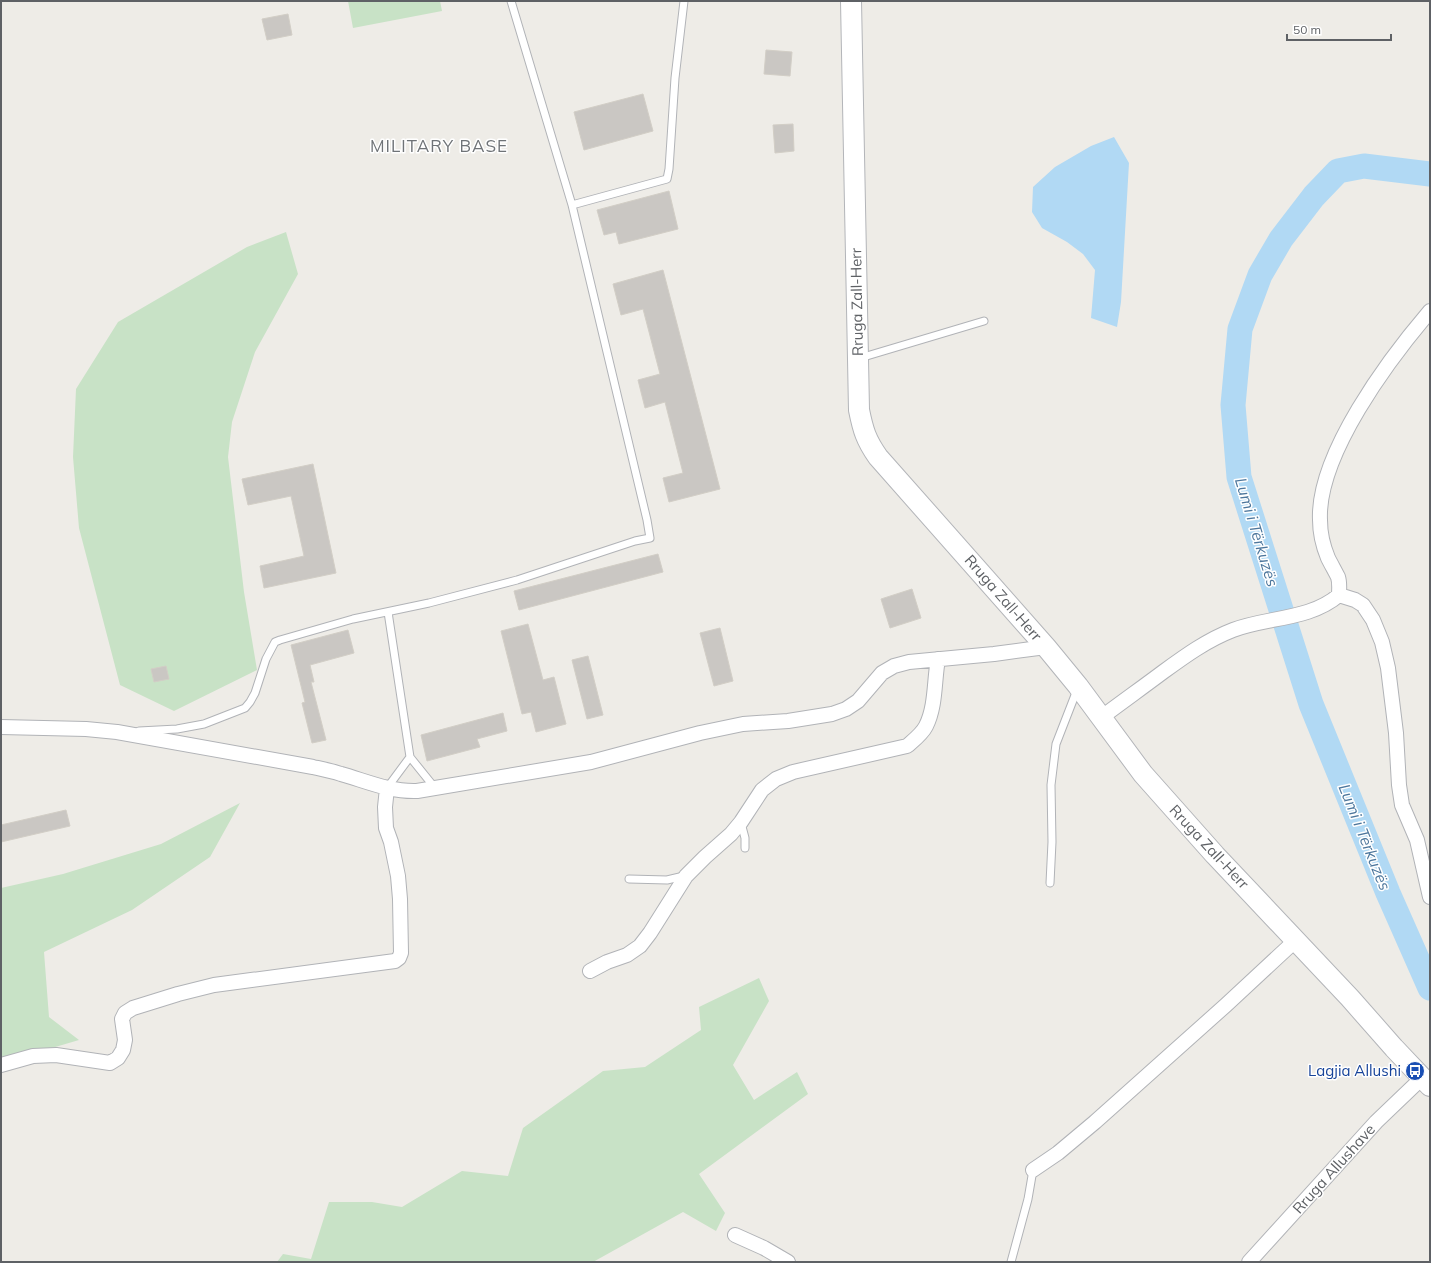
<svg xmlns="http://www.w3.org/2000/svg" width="1431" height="1263" font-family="Mulish,sans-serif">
<rect width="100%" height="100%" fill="#eeece7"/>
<path fill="#c8e2c6" d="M 348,1 L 440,1 L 442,11 L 353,28 Z
M 286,232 L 298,274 L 255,352 L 232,422 L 228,457 L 244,592 L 257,670 L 174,711 L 120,685 L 79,528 L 73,457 L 76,389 L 118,322 L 247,247 Z
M 240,803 L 210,857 L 132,910 L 44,952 L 49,1017 L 79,1040 L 1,1063 L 1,888 L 63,874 L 161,844 Z
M 759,978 L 769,1001 L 733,1065 L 754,1100 L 797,1072 L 808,1094 L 699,1174 L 725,1213 L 716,1231 L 683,1212 L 593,1262 L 277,1262 L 283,1254 L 311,1259 L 329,1202 L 372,1202 L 402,1207 L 462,1171 L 508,1176 L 523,1128 L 603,1071 L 645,1067 L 701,1030 L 699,1007 Z"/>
<path fill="#b1d9f4" d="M 1114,137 L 1129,163 L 1121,302 L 1117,327 L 1091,318 L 1095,270 L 1083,254 L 1067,242 L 1042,228 L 1032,212 L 1033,187 L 1055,167 L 1091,146 Z"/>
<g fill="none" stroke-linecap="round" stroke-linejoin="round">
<path stroke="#b1d9f4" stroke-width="25" d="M 1430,174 L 1364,166 L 1338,171 L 1314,196 L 1281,239 L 1260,275 L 1240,329 L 1233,405 L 1239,477 L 1311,704 L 1388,893 L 1430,988"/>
</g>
<path fill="#cac7c3" stroke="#d2cec6" d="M 288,14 L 292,35 L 267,40 L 262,19 Z
M 766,50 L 792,52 L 790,76 L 764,74 Z
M 643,94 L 653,131 L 584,150 L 574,112 Z
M 793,124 L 794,151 L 775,153 L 773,125 Z
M 669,191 L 678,229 L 619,244 L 616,232 L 604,235 L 597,210 Z
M 663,270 L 720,489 L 669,502 L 663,478 L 683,473 L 665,402 L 645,408 L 638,380 L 660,374 L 643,309 L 621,315 L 613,284 Z
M 313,464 L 336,573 L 264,588 L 260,566 L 304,556 L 291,496 L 248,505 L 242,479 Z
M 658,554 L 663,572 L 519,610 L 514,591 Z
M 912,589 L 921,618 L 890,628 L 881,599 Z
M 528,624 L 543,680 L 554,677 L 566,724 L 536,732 L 531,712 L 522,714 L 501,631 Z
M 720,628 L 733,681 L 714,686 L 700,633 Z
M 348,630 L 354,653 L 310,665 L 314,682 L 311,682 L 326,740 L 312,743 L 302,703 L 305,702 L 291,645 Z
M 588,656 L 603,715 L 587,719 L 572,660 Z
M 166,666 L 169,679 L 154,682 L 151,669 Z
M 503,713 L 507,731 L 477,739 L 480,747 L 427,761 L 421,735 Z
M 66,810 L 70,826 L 1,842 L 1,825 Z"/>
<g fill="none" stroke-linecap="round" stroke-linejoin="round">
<g stroke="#b1b3b7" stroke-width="9">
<path id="service" d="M 511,1 L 572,205
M 860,358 L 984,321
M 388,612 L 410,757 L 435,788
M 139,731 L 177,729 L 204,724 L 245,708 L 250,702 L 255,693 L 266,659 L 275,642 L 280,640 L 353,619 L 429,603 L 517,580 L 635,541 L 650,538 L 647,520 L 572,205 L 667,179 L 669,169 L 675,78 L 684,1
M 387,788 L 410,757
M 741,823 L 745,838 L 745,848
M 629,879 L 667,880 L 684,876
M 1050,883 L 1052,842 L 1051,785 L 1056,744 L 1077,690
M 1011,1262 L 1028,1199 L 1033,1170"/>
</g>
<g stroke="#b1b3b7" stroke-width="16">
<path id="minor" d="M 1339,595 L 1355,600 L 1363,605 L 1373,620 L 1382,642 L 1388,668 L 1396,733 L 1399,785 L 1402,805 L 1417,840 L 1430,897
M 1102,717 C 1122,702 1143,687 1163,672 C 1185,656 1207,640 1233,630 C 1267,617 1310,620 1339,595 C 1339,589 1340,583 1338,577 C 1335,571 1331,564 1328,558 C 1323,546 1320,533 1320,520 C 1317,455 1389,359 1430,311
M 1,727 L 86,729 L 117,732 L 313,767 C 322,769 332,771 341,774 C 366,781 390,792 417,791 L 591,762 L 700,733 L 743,724 L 788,721 L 832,714 L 846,709 L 858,701 L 882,673 L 894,666 L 909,662 L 994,654 L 1046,647
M 590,971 L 607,962 L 627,955 L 640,946 L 650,933 L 686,876 L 705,857 L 731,834 L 741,822 L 762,790 L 776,779 L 793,772 L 907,746 C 914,740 922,734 926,726 C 936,706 934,681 938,659
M 1,1065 L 33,1056 L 56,1055 L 110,1063 L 118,1058 L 123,1050 L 125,1040 L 122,1019 L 125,1013 L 133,1008 L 178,994 L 214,985 L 395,961 L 399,958 L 401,953 L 400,899 L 398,876 L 391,842 L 386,828 L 385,807 L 387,788
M 1033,1170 L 1058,1153 L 1095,1122 L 1226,1005 L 1296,940
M 735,1235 L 764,1248 L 788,1262
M 1249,1262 L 1376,1122 L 1422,1078"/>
</g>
<g stroke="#b3b5b9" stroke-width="22">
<path id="secondary" d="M 851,1 L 859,410 C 863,430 866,440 878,457 L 1046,647 L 1078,686 L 1143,774 L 1215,855 L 1350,998 L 1394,1048 L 1430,1086"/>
</g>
<use href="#service" stroke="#fff" stroke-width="7"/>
<use href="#minor" stroke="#fff" stroke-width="14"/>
<use href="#secondary" stroke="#fff" stroke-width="20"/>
</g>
<defs>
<g id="bus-disc" transform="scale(1)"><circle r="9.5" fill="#1a4fb4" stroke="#fff"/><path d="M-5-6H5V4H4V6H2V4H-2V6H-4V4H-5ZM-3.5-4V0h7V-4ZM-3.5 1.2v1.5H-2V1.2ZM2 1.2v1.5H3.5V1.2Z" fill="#fff"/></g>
</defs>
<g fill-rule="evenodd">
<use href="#bus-disc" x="1415" y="1071"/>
</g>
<g text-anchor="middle" stroke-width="3" stroke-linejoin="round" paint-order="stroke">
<g font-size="15" fill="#5e6165" stroke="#fff">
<text transform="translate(857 302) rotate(-91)" y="5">Rruga Zall-Herr</text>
<text transform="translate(1003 598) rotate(49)" y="5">Rruga Zall-Herr</text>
<text transform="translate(1209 847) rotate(47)" y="5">Rruga Zall-Herr</text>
<text transform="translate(1334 1169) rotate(-48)" y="5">Rruga Allushave</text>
</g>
<g font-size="15" fill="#164399" stroke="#fff" text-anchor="end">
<text x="1401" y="1076">Lagjia Allushi</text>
</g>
<g font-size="16" font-style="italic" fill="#4c769c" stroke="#fff">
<text transform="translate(1257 532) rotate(73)" y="6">Lumi i Tërkuzës</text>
<text transform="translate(1365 837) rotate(68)" y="6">Lumi i Tërkuzës</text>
</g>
<g font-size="17" letter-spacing="1" fill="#6f7377" stroke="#fff">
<text x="439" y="152">MILITARY BASE</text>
</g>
</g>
<rect width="1431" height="1263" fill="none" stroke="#5e6165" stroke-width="4"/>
<path d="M1287 34v6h104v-6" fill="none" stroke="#5e6165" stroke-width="2"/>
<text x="1293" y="34" font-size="12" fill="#5e6165" stroke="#ffffff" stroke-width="3" paint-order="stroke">50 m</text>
</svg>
